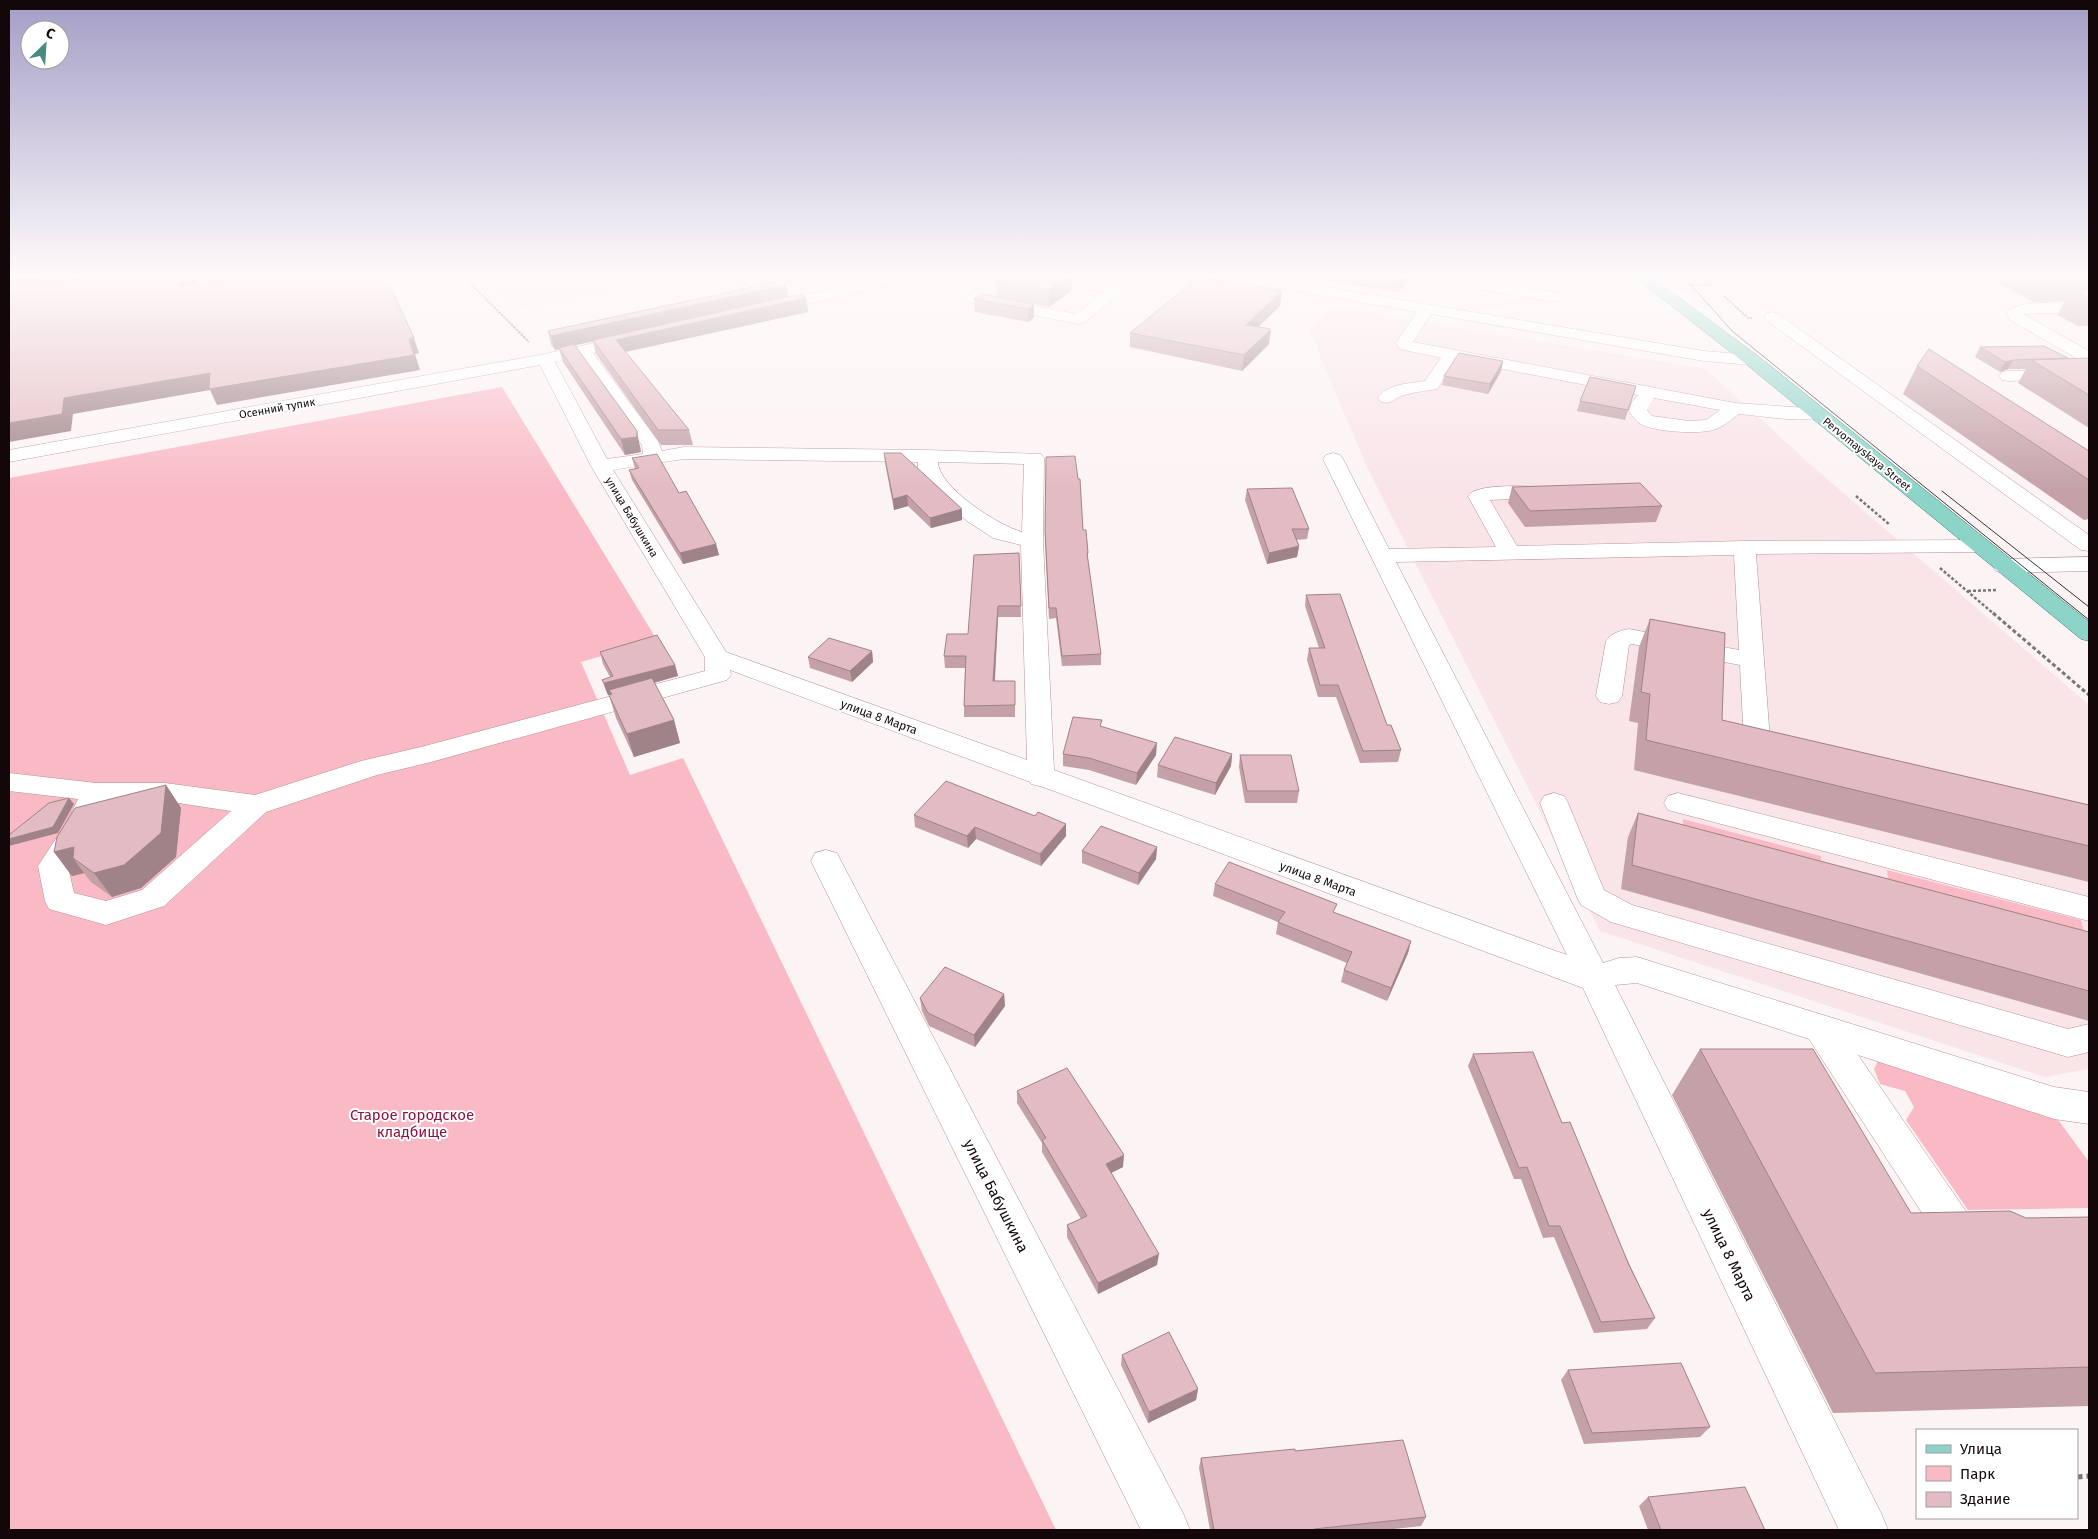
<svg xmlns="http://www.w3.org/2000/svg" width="2098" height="1539" font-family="'Fira Sans',sans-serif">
<rect width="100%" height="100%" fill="#fcf3f4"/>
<path fill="#f9e4e8" d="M 552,277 L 602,277 L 617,290 L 515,310 L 495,288 Z
M 1335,307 L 1706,369 L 1812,466 L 2089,705 L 2089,1069 L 2045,1077 L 1600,931 L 1367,467 L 1309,330 Z"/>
<path fill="#f9bac6" d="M 9,277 L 247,277 L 9,291 Z
M 689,277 L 813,277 L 764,289 Z
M 502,387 L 657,640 L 581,662 L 630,775 L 683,758 L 1056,1530 L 9,1530 L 9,478 Z
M 1683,819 L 1821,856 L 1821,872 L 1682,835 Z
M 1887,870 L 2081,920 L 2087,944 L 1889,891 Z
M 1879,1059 L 2056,1117 L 2089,1162 L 2089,1208 L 1968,1210 L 1906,1120 L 1914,1107 L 1905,1091 L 1880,1084 L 1874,1069 Z"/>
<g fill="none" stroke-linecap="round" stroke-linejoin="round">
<g stroke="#b79198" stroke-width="1">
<path id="minor" d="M 887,277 L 914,277 L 912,280 L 907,281 L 769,313 L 764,311 L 761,308 L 764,305 L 769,303 Z
M 996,277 L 1013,277 L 985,297 L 1076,314 L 1104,292 L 1041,281 L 1036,280 L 1034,277 L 1067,277 L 1114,285 L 1125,277 L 1141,277 L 1085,322 L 1079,324 L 967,302 L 964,299 L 967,296 Z
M 1232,277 L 1265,277 L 1704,351 L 1752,355 L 1758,356 L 1760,360 L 1758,364 L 1752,365 L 1704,361 L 1431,314 L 1413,342 L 1735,403 L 1822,409 L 1825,413 L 1822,417 C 1796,423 1765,416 1739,414 C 1732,419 1724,426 1716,429 C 1702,435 1651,432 1639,423 C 1635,420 1632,415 1629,411 L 1632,402 L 1638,395 L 1456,360 L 1437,389 C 1426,391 1414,392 1404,395 C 1394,398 1392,405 1381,402 L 1378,398 C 1388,383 1409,384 1425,381 L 1441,358 L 1400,349 L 1396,343 L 1417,312 L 1239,281 L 1234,280 ZM 1654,398 L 1720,410 L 1706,420 L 1689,421 L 1652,416 L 1647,410 Z
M 1418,277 L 1454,277 L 1556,292 L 1561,294 L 1564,297 L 1561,300 L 1556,302 L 1425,281 L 1420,280 Z
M 1725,277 L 1815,277 L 1813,280 L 1808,281 L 1742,283 L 1727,280 Z
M 2089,302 L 2089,312 L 2023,314 L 2089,351 L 2089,363 L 2083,362 L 2010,320 L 2007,312 C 2016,299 2073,303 2089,302 Z
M 1772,312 L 1778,314 L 2089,535 L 2089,551 L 2081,550 L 1766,320 L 1764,317 L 1766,314 Z
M 630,335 L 636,337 L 638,340 L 636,343 L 593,353 L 658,441 L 662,451 L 684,447 L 928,450 L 1041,454 L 1044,458 L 1043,541 L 1054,770 L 1567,955 L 1323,459 L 1326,455 L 1333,453 L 1340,455 L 1343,459 L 1389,549 L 1496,547 L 1468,496 C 1477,482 1531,487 1548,487 L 1555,489 L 1558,493 L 1555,497 L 1490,500 L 1517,546 L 1745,541 L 1979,540 L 1987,541 L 1990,546 L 1987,551 L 1979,552 L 1756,554 L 1770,740 L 1786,744 L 1789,750 L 1786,756 L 1776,759 L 1748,751 L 1744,745 L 1740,665 L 1632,644 L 1629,645 L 1622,696 L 1618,702 L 1609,704 L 1600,702 L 1596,696 L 1606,641 C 1611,633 1620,631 1629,629 L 1739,650 L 1734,555 L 1396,562 L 1603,963 L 1619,958 L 1637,957 L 2054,1087 L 2089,1092 L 2089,1124 L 2054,1119 L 1858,1055 L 1965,1210 L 1977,1220 L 1986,1224 L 1992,1237 L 1986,1250 L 1972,1256 L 1949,1246 L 1937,1236 L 1809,1039 L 1637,983 L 1615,985 L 1881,1513 L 1888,1530 L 1839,1530 L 1583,988 L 1043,787 L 1031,784 L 1030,782 L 730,670 L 731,675 L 727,680 L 431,762 L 377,775 L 266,812 L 164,906 L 106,925 L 49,909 L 45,901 L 38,866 L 67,822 L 78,799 L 9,791 L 9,773 L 96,783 L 165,783 L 255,795 L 361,761 L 421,747 L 705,671 L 705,657 L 591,466 L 540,365 L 9,462 L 9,450 L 545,354 ZM 579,356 L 642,445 L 643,454 L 607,459 L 555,362 ZM 684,459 L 918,462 L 918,469 L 925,483 L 967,521 L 993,538 L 1021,545 L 1027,760 L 726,652 L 613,470 ZM 938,462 L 1024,464 L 1022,532 C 999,526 938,487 938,462 ZM 106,801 L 165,801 L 231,811 L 142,890 L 106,901 L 74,893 L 68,867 L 94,825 Z
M 2059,370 L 2065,371 L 2068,375 L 2065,379 L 2008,381 L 2002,380 L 1999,376 L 2002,372 L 2008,371 Z
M 2089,557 L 2089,571 L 2004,573 L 1996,571 L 1993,566 L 1996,561 L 2004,559 Z
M 1554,793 L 1564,796 L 1568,803 L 1604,890 L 1632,905 L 2068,1029 L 2089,1024 L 2089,1052 L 2068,1057 L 1611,922 L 1581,905 L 1577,897 L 1540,803 L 1544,796 Z
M 1678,793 L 2089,897 L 2089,921 L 1668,810 L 1664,803 L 1668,796 Z
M 826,850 L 837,853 L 841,861 L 1183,1513 L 1190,1530 L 1141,1530 L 811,861 L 815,853 Z"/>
</g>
<g stroke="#31796e" stroke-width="1">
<path id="major" d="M 1635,277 L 1651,277 L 1758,356 L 2089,622 L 2089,641 L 2081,639 L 1746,364 Z"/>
</g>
<path stroke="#7e7375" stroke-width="2" stroke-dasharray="2.5 1" stroke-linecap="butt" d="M 464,277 L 529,342
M 1702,277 L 1712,285
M 9,280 L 71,277
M 1689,285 L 1711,285
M 1724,296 L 1748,318 L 1752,318"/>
<path stroke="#7e7375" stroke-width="2.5" stroke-dasharray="3 2" stroke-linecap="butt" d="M 1856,496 L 1890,525
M 1940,568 L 1994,614
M 1968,591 L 1997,590"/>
<path stroke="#7e7375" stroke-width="3" stroke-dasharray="4 2.5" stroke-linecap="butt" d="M 1993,613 L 2089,695"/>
<path stroke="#7e7375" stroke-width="5" stroke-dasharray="5.5 4" stroke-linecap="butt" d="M 2077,1477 L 2089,1476"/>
<use href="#minor" fill="#fff" fill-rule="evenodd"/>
<use href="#major" fill="#8dd4c8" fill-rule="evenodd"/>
<path stroke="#3e3134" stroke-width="1" d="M 1684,277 L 1732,331 L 2089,620
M 1942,491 L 2089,607"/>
</g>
<path fill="#c3a1a7" d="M 1001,277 L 1072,277 L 1072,290 L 1049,307 L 1034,304 L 1034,317 L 1028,322 L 975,312 L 974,299 L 997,297 L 996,280 Z
M 1306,277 L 1411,277 L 1398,292 Z
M 1988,277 L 2089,277 L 2089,326 L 2078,326 L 2057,315 L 2065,301 L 2033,302 Z
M 787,297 L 806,298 L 808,312 L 626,352 L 689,430 L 693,445 L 661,445 L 596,354 L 593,341 L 574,345 L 640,446 L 641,452 L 625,455 L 563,362 L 559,349 L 555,350 L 551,345 L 548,331 Z
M 1280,306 L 1258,327 L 1269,344 L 1242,371 L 1130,347 L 1130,333 Z
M 1980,347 L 2068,359 L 2089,358 L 2089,428 L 2018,383 L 2026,369 L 2008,369 L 2000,372 L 1975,357 Z
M 1503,361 L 1501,371 L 1488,394 L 1442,385 L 1444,376 Z
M 1917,366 L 2089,451 L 2089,519 L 2084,520 L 1903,394 Z
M 1636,386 L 1625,420 L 1577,411 L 1580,401 Z
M 884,453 L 962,520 L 931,528 L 908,506 L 894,510 L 885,463 Z
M 1046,457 L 1078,479 L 1083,530 L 1088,553 L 1088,563 L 1101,654 L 1101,665 L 1062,666 L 1056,618 L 1049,619 L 1045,541 Z
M 632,458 L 679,493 L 716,544 L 719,555 L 683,564 L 632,480 L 629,470 L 635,469 Z
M 1512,487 L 1662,506 L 1656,522 L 1525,527 L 1508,503 Z
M 1247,489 L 1309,529 L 1307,539 L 1296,540 L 1299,546 L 1297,557 L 1267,564 L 1245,500 Z
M 1019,553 L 1021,617 L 998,617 L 995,681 L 1015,681 L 1015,717 L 964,717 L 964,706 L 965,668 L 945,668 L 944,656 L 968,634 Z
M 1306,595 L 1387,725 L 1401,750 L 1398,762 L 1360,763 L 1336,697 L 1318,697 L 1307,660 L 1309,648 L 1319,648 L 1305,606 Z
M 1650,619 L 1722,720 L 2089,805 L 2089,882 L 1634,770 L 1638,723 L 1629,721 L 1639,647 Z
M 872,651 L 873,662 L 852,682 L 810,668 L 808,657 Z
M 600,652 L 675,665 L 678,676 L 654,683 L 674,720 L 680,743 L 634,757 L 616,718 L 609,695 L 610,694 L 608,695 L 606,691 L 602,680 L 610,677 L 603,664 Z
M 1102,727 L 1156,755 L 1136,785 L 1089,770 L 1063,766 L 1063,754 Z
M 1232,754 L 1231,766 L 1215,795 L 1157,777 L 1158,765 Z
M 1240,755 L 1299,791 L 1297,803 L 1245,803 L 1239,767 Z
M 166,785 L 181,808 L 176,857 L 141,888 L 112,897 L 91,882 L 84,873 L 72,876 L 54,852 Z
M 1638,813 L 2089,932 L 2089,1021 L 1621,889 L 1628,837 Z
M 914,815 L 1035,816 L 1066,824 L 1066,836 L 1041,866 L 976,839 L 968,848 L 915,827 Z
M 1157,847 L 1156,859 L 1138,885 L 1082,863 L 1082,851 Z
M 1215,884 L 1411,941 L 1408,953 L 1387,1001 L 1341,982 L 1344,970 L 1347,963 L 1276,934 L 1278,922 L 1213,896 Z
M 1004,994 L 1005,1006 L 975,1047 L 929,1026 L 922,1011 L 920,998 Z
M 1700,1049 L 1911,1213 L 2026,1218 L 2089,1217 L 2089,1406 L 1833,1413 L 1672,1095 Z
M 1473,1054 L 1562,1123 L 1655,1318 L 1647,1329 L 1594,1333 L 1554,1237 L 1543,1238 L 1521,1179 L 1514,1179 L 1468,1066 Z
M 1017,1091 L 1123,1167 L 1111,1173 L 1157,1265 L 1098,1294 L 1067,1237 L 1067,1225 L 1081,1219 L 1042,1152 L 1042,1143 L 1017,1103 Z
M 1122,1355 L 1198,1389 L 1196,1400 L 1148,1423 L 1121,1365 Z
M 1568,1370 L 1710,1427 L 1700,1437 L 1584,1444 L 1561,1380 Z
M 1295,1451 L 1426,1517 L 1421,1526 L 1385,1530 L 1210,1530 L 1199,1468 L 1201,1458 Z
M 1648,1497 L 1765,1530 L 1648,1530 L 1639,1506 Z"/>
<path fill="#9f8388" d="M 188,277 L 195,277 L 199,287 L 178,286 Z
M 1067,277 L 1072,277 L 1072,290 L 1049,307 L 1049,290 Z
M 1401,277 L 1411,277 L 1398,292 Z
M 786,285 L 788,297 L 555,350 L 551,336 Z
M 1282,291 L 1280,306 L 1245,340 L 1246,325 Z
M 806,298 L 808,312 L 619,353 L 616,340 Z
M 1034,304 L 1034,317 L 1028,322 L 1028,309 Z
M 1271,329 L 1269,344 L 1242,371 L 1244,355 Z
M 414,338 L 419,353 L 415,354 L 420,370 L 217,405 L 210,390 L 73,414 L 71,431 L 9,442 L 9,423 L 64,398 Z
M 2013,360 L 2008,369 L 2000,372 L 2005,362 Z
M 1503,361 L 1501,371 L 1488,394 L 1490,384 Z
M 637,431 L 641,452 L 625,455 L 621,439 Z
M 907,495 L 908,506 L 894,510 L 893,499 Z
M 962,509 L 962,520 L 931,528 L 930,518 Z
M 716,544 L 719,555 L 683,564 L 680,553 Z
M 1299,546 L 1297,557 L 1267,564 L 1269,553 Z
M 998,606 L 998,617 L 994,692 L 993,681 Z
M 872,651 L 873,662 L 852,682 L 850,671 Z
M 675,665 L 678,676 L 612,694 L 609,690 L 611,694 L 608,695 L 604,683 Z
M 674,720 L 680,743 L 634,757 L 627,734 Z
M 1157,743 L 1156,755 L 1136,785 L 1137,773 Z
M 1232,754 L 1231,766 L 1215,795 L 1216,783 Z
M 166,785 L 181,808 L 176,857 L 141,888 L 112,897 L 94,873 Z
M 69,798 L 74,804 L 58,833 L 9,846 L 9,839 Z
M 1066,824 L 1066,836 L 1041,866 L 1040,854 Z
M 975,827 L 976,839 L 968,848 L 967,836 Z
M 74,847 L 73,858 L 84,873 L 72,876 L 54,852 Z
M 1157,847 L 1156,859 L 1138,885 L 1139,873 Z
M 1411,941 L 1408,953 L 1387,1001 L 1391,988 Z
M 1004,994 L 1005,1006 L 975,1047 L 974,1035 Z
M 1124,1155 L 1123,1167 L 1105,1176 L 1106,1164 Z
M 1159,1254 L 1157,1265 L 1098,1294 L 1098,1283 Z
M 1198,1389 L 1196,1400 L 1148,1423 L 1149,1412 Z"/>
<path fill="#e3bbc2" stroke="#9f8388" d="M 117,277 L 188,277 L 178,286 L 240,277 L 386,277 L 414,338 L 409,338 L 414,355 L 209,389 L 210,373 L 64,398 L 62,414 L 9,423 L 9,283 Z
M 1001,277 L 1067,277 L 1049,290 L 996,280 Z
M 1199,277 L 1282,291 L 1246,325 L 1271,329 L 1244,355 L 1130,333 Z
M 781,281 L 786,285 L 551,336 L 548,331 Z
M 2089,289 L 2089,299 L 2071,290 Z
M 800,294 L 806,298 L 616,340 L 689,430 L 658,430 L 593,340 Z
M 982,294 L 1034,304 L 1028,309 L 974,299 Z
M 574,344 L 637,431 L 637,437 L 621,439 L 559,348 Z
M 2044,346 L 2068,358 L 2013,360 L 2005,362 L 1980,347 Z
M 1929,349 L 2089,451 L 2089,480 L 1917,366 Z
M 1459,353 L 1503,361 L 1490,384 L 1444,376 Z
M 2089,358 L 2089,395 L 2031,360 Z
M 1590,377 L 1636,386 L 1628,410 L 1580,401 Z
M 884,453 L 901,453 L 962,509 L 930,518 L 907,495 L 893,499 Z
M 657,454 L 679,493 L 686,491 L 716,544 L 680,553 L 629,470 L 639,468 L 632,458 Z
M 1075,456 L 1078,479 L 1080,479 L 1083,530 L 1086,530 L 1088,553 L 1087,553 L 1101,654 L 1062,656 L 1056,608 L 1049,608 L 1045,531 L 1046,457 Z
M 1640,483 L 1662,506 L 1530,511 L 1512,487 Z
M 1292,488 L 1309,529 L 1292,529 L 1299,546 L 1269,553 L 1247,489 Z
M 1019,553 L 1021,606 L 998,606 L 993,681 L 1015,681 L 1015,705 L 964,706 L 966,656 L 944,656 L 947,634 L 968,634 L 974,555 Z
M 1340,594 L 1387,725 L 1391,725 L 1401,750 L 1363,751 L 1338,685 L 1320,685 L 1309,648 L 1325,648 L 1306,595 Z
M 1650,619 L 1725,633 L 1722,720 L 2089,805 L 2089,846 L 1646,740 L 1650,694 L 1641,692 Z
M 657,635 L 675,665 L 604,683 L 602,680 L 613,676 L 600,652 Z
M 829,638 L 872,651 L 850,671 L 808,657 Z
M 652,678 L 674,720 L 627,734 L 609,695 L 612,694 L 609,690 Z
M 1073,717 L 1102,720 L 1100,726 L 1157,743 L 1137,773 L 1089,758 L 1063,754 Z
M 1175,737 L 1232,754 L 1216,783 L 1158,765 Z
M 1240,755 L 1291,755 L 1299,791 L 1247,791 Z
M 946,781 L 1035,816 L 1038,812 L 1066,824 L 1040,854 L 975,827 L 967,836 L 914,815 Z
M 166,785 L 161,833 L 124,865 L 94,873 L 73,858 L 74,847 L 54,852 L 57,837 L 75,808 Z
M 69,798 L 53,827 L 9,839 L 9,835 L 49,803 Z
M 1638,813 L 2089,932 L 2089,991 L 1632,865 Z
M 1101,826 L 1157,847 L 1139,873 L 1082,851 Z
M 1229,862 L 1337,904 L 1333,912 L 1411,941 L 1391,988 L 1344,970 L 1352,952 L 1278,922 L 1285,912 L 1215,884 Z
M 945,967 L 1004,994 L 974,1035 L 928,1013 L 920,998 Z
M 1700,1049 L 1813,1049 L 1911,1213 L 2010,1211 L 2026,1218 L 2089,1217 L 2089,1367 L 1875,1373 Z
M 1533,1052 L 1562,1123 L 1570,1122 L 1629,1265 L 1655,1318 L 1601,1322 L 1560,1226 L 1549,1226 L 1527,1167 L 1519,1168 L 1473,1054 Z
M 1067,1068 L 1124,1155 L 1106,1164 L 1159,1254 L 1098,1283 L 1067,1225 L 1087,1216 L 1042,1140 L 1046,1138 L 1017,1091 Z
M 1169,1332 L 1198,1389 L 1149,1412 L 1122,1355 Z
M 1681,1363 L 1710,1427 L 1592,1433 L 1568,1370 Z
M 1403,1440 L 1426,1517 L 1314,1529 L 1314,1530 L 1214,1530 L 1201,1458 L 1295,1449 L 1295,1451 Z
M 1745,1487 L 1765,1530 L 1661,1530 L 1648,1497 Z"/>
<linearGradient id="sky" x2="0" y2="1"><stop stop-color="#a49ec6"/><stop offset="0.56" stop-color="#fefafa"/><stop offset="1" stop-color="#fefafa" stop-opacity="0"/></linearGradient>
<rect width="2098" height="492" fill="url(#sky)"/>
<g text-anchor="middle" stroke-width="4" stroke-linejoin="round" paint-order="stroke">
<g font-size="11" fill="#14070a" stroke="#fff">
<text transform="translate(277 408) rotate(-10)" y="4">Осенний тупик</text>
<text transform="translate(1867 454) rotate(39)" y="4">Pervomayskaya Street</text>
<text transform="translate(632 517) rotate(59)" y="4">улица Бабушкина</text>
</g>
<g font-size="12" fill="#14070a" stroke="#fff">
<text transform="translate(879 717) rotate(20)" y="4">улица 8 Марта</text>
<text transform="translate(1318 879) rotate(20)" y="4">улица 8 Марта</text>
</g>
<g font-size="15" fill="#8c1441" stroke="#fff">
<text x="412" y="1120">Старое городское<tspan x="412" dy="17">кладбище</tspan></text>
</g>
<g font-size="15" fill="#14070a" stroke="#fff">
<text transform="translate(996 1196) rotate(63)" y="5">улица Бабушкина</text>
<text transform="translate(1729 1255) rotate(64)" y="5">улица 8 Марта</text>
</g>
</g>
<rect width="2098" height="1539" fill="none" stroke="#14070a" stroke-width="20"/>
<rect x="1916" y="1429" width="162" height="90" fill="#ffffff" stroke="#a19c9d"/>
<rect x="1926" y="1445" width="25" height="8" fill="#8dd4c8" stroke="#a19c9d"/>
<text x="1960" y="1454" font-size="15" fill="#14070a">Улица</text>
<rect x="1926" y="1466" width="25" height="15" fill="#f9bac6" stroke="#a19c9d"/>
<text x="1960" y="1479" font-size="15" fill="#14070a">Парк</text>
<rect x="1926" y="1492" width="25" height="15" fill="#e3bbc2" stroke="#a19c9d"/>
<text x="1960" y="1504" font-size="15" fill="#14070a">Здание</text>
<g transform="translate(45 45) rotate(25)"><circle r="24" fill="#ffffff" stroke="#a19c9d"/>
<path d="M0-4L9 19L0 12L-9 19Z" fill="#488c7f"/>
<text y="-8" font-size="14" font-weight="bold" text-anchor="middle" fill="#14070a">С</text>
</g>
</svg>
